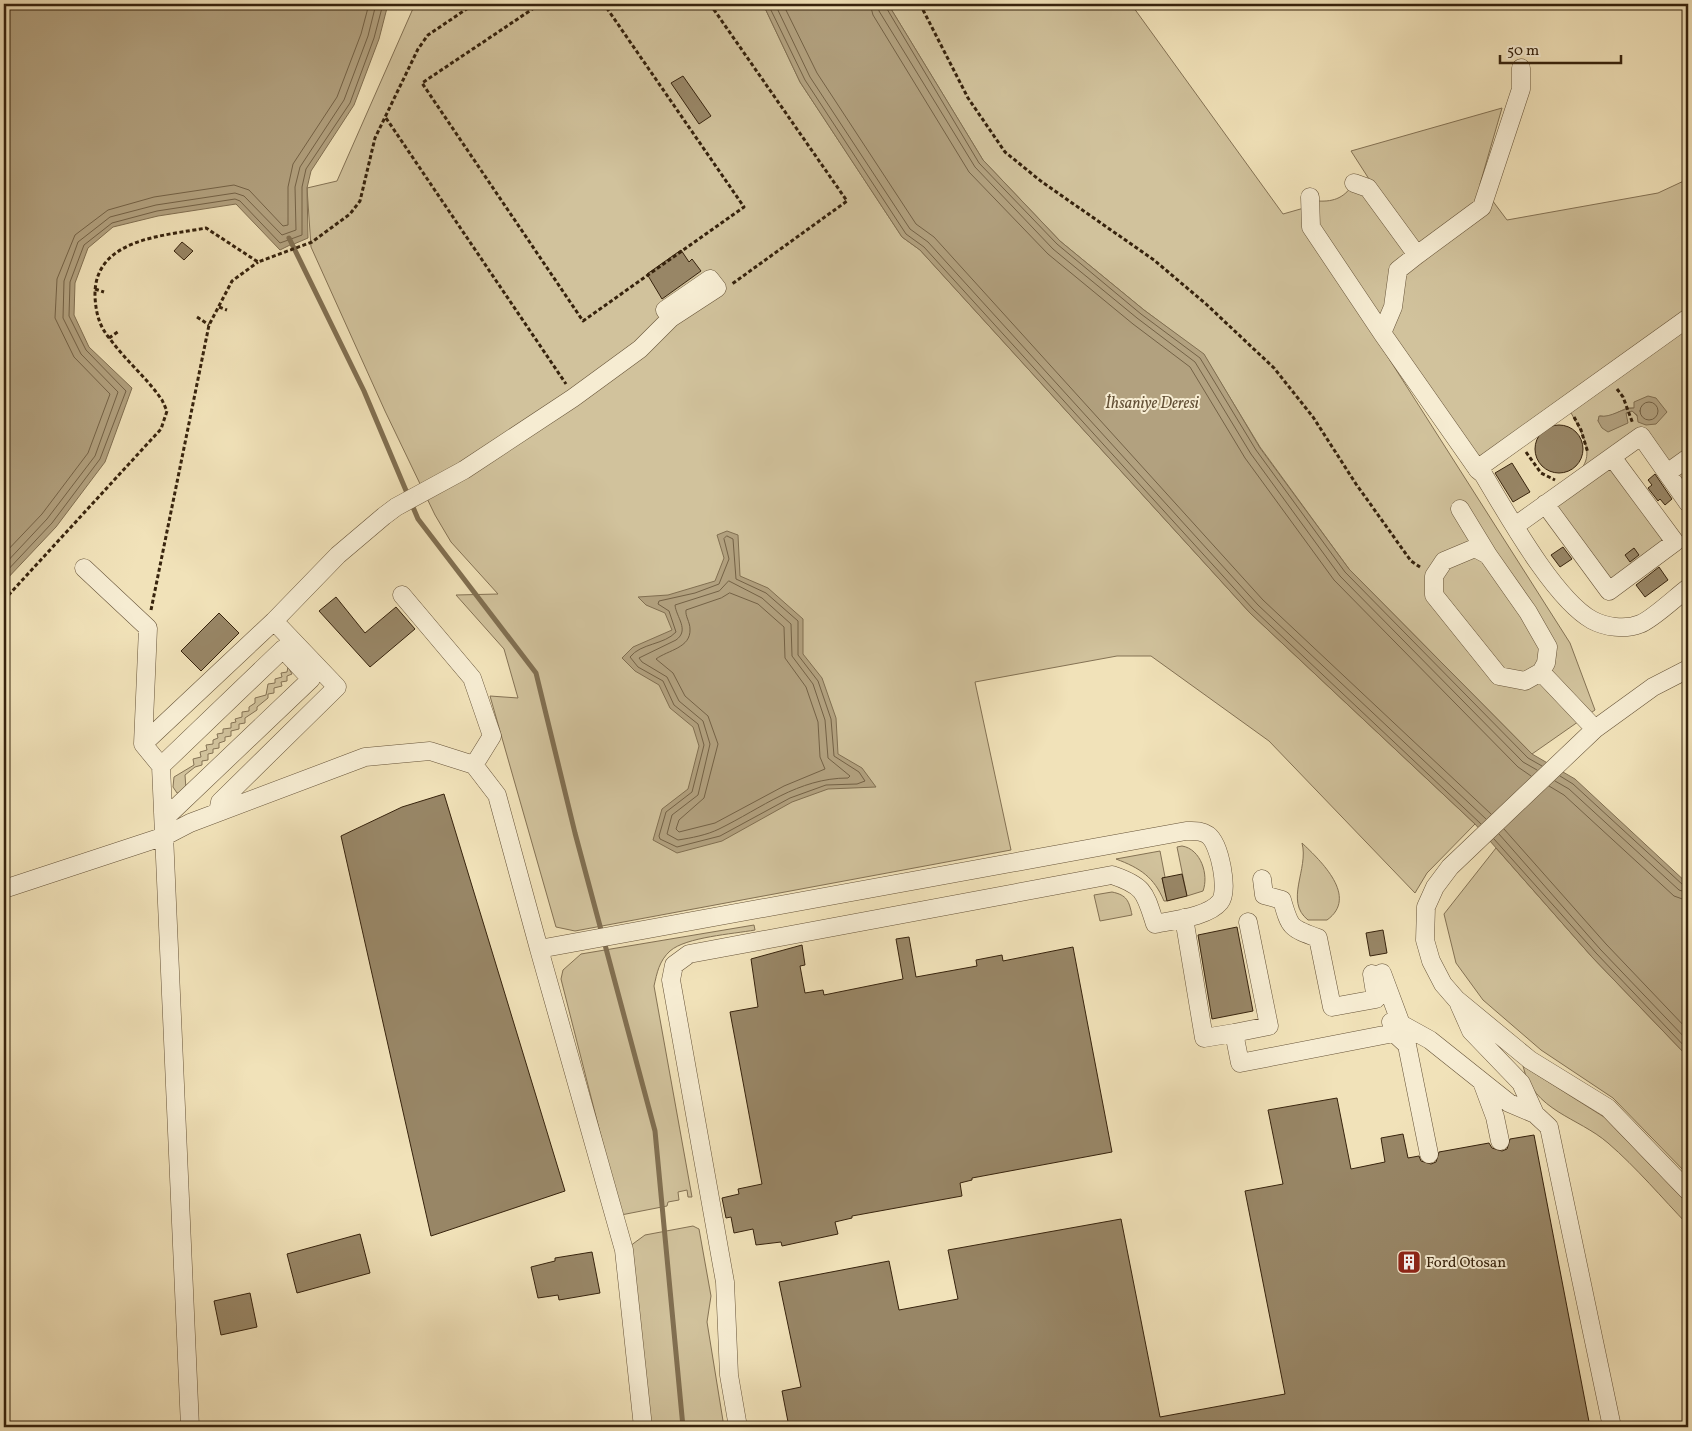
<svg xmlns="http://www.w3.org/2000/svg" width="1692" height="1431" font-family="Vollkorn,serif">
<rect width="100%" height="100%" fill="#f1e2b9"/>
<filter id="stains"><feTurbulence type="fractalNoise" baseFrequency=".004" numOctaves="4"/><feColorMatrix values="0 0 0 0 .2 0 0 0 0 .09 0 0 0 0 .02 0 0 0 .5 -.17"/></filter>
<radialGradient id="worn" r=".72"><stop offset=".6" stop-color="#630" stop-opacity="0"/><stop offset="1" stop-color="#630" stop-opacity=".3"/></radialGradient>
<path fill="#d1c29c" stroke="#847254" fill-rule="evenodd" d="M 415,4 L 763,4 L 800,82 L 902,237 L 920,250 L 1250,613 L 1475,824 L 1427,873 L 1415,893 L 1269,741 L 1151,656 L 1117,656 L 975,682 L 1011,850 L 575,931 L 556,927 L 490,696 L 518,698 L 504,649 L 456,595 L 498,594 L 451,542 L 435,515 L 385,411 L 311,247 L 307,188 L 337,181 Z
M 888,4 L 1131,4 L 1283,214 L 1318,204 L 1318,201 C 1335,202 1345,197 1354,183 L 1369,179 L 1351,151 L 1502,108 L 1480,184 L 1507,220 L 1658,193 L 1688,179 L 1688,309 L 1480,464 L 1337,277 L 1570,643 L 1595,710 L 1532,754 L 1349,569 L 1260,447 L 1204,355 L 1144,310 L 1060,241 L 983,160 Z
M 1688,318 L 1688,503 L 1641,436 L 1612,457 L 1675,542 L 1609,591 L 1545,504 C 1590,462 1601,464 1567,406 ZM 1627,408 L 1634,408 L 1646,425 L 1632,411 L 1626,413 L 1625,418 L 1598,421 L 1600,416 L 1608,417 Z
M 288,667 L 292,674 L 287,676 L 287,681 L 281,682 L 282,686 L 274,688 L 274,693 L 268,694 L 268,698 L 257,707 L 257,710 L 245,718 L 245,723 L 239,724 L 239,729 L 231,731 L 231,736 L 225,737 L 225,741 L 219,743 L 219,748 L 213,749 L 213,753 L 208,754 L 208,760 L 202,761 L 202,765 L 195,767 L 185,775 L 186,789 L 182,794 L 177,793 L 173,787 L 174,777 L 194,765 L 193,759 L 201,757 L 200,752 L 207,750 L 206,745 L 213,744 L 213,740 L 218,738 L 217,734 L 223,733 L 223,729 L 231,728 L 231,723 L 236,722 L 235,719 L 242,717 L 242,712 L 249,711 L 249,707 L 255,703 L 255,698 L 266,695 L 268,684 L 275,683 L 275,679 L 282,677 L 281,673 L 287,672 Z
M 1302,843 C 1321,861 1359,897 1327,920 L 1308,920 C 1284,901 1309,869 1302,843 Z
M 1182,846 C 1201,849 1209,875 1203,891 L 1187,896 L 1177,847 Z
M 1496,848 L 1592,957 L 1688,1057 L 1688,1175 L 1613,1098 L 1541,1050 L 1483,1000 L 1456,963 L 1444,914 Z
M 1160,851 L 1165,877 L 1162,878 L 1167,901 L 1164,901 C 1154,877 1140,868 1116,859 Z
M 1112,892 C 1127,895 1129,901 1132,915 L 1100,921 L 1094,895 Z
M 754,925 L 755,930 C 733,934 686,937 670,951 C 659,961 657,973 654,986 L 692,1197 L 688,1197 L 687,1190 L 678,1192 L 679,1200 L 668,1202 L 667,1206 L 621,1215 L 561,979 L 563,970 L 581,954 Z
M 1523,1066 L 1604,1117 L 1688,1204 L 1688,1225 C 1662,1198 1637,1168 1608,1143 C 1578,1117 1533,1111 1523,1066 Z
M 693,1226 L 699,1229 L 711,1296 L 707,1322 L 724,1427 L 649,1427 L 630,1246 L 645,1235 Z"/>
<path fill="#b2a17f" stroke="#816f51" d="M 4,4 L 388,4 L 379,39 L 354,105 L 311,171 L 307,188 L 308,238 L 294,244 L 290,240 L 292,244 L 280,250 L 236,204 L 158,216 L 113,227 L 88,248 L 75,283 L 74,315 L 89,347 L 132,388 L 105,462 L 56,527 L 4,582 Z
M 763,4 L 888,4 L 983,160 L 1060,241 L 1144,310 L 1204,354 L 1260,448 L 1349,569 L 1532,754 L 1575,779 L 1688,884 L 1688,1057 L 1592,957 L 1475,824 L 1250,613 L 920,250 L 902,237 L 800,82 Z
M 1648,396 L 1656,398 L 1667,412 L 1656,424 L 1646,425 L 1638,422 L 1637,415 L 1632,411 L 1626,413 L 1628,423 L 1608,432 L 1602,428 L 1598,421 L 1599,416 C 1612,418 1621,408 1634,408 L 1634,402 Z
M 727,531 L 738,535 L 740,576 L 768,588 L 803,619 L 803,654 L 822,678 L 836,718 L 838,754 L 862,768 L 876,787 L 828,789 L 792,802 L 722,841 L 677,853 L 653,840 L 662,809 L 688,789 L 699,746 L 693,727 L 670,708 L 659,685 L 635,671 L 622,658 L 633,647 L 672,630 L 665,613 L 646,605 L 638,597 L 668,595 L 715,581 L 724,558 L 717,535 Z"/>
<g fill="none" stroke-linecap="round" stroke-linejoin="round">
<path stroke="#746246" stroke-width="1" d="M 768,4 L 805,80 L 906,234 L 924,247 L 1253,609 L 1481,824
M 775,4 L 810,77 L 910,229 L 928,242 L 1258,605 L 1486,819
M 783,4 L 817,73 L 916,224 L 934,237 L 1263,600 L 1491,814
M 870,4 L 873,15 L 969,172 L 1048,254 L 1133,324 L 1190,367 L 1245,458 L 1334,580 L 1518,767 L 1531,776
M 878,4 L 879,11 L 975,167 L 1053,249 L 1137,318 L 1195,362 L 1251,454 L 1340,576 L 1523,762 L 1537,770
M 884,4 L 979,163 L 1057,244 L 1141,314 L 1200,358 L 1256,450 L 1345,572 L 1528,758 L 1542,766
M1640 411a9 9 0 1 1 18 0a9 9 0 1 1-18 0Z
M 727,536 L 733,539 L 736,579 L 766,593 L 798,621 L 798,655 L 818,681 L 831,719 L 834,756 L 859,772 L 865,781 L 857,784 L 826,785 L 790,798 L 720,836 L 677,847 L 660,839 L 659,836 L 666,812 L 692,792 L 704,745 L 698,724 L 674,705 L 663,681 L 638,667 L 630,657 C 641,643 664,645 676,632 L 669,611 L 658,604 L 659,601 L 695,593 L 719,584 L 729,559 L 724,539 Z
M 4,554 L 42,514 L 88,453 L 110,394 L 74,357 L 55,318 L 57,279 L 75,235 L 108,210 L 154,197 L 234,185 L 249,190 L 283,226 L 288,225 L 288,187 L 293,164 L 337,97 L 361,34 L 369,4
M 4,565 L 47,519 L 95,456 L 118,392 L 81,354 L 63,318 L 64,281 L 78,242 L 110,217 L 156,205 L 235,193 L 244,196 L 282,235 L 296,230 L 295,187 L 300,167 L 344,100 L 368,36 L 376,4
M 4,574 L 52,523 L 100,459 L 126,391 L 86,350 L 69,316 L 70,282 L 84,245 L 112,223 L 157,211 L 235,199 L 240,201 L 280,243 L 302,235 L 302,187 L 306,169 L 350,103 L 374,38 L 383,4
M 729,581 L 762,598 L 791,624 L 792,656 L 813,684 L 825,720 L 828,758 L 850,776 L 848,778 C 798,778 762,808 719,829 C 707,835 691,838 678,840 L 667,834 L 672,815 L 698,795 L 710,744 L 703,721 L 679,701 L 667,677 L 642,662 L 639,658 L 676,640 C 690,630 676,617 675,605 L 719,591 Z
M 730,593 L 758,604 L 784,627 L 785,658 L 806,687 L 818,722 L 820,757 L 825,769 L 784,786 L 715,823 L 679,832 L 676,829 L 679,820 L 704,798 L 718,744 L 708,716 L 685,696 L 673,673 L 656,659 C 668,650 691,648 690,629 C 690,622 685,616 686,610 L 721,598 Z
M 1560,776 L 1573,784 L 1683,885 L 1688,887
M 1555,781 L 1569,789 L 1679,890 L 1688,893
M 1549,786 L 1564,795 L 1674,896 L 1688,901
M 1504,829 L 1606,944 L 1688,1030
M 1499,834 L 1600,949 L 1688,1041
M 1494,839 L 1596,953 L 1688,1050"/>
<path stroke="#816f51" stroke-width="5" d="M 289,238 L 364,391 L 418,519 L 536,673 L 575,833 L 655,1131 L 683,1427"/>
</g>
<path fill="#988666" stroke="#37230d" d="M 683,76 L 711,116 L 699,124 L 671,83 Z
M 182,242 L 193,251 L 184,260 L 174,251 Z
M 681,250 L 689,262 L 692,259 L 701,271 L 662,299 L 647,274 Z
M1535 449a24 24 0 1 1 48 0a24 24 0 1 1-48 0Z
M 1512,463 L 1530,492 L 1513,502 L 1495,473 Z
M 1655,474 L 1672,499 L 1665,505 L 1660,499 L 1658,501 L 1648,488 L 1652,485 L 1648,480 Z
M 1563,547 L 1572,559 L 1560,567 L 1551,555 Z
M 1634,548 L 1639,555 L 1630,562 L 1625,555 Z
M 1659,567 L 1668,580 L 1645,597 L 1636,585 Z
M 336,597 L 365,633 L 396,607 L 415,629 L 370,667 L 319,611 Z
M 219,613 L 239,633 L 201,671 L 181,651 Z
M 444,794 L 565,1191 L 431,1236 L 341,836 L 402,807 Z
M 1182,874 L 1187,896 L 1167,901 L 1162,878 Z
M 1237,927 L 1253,1011 L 1212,1019 L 1198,935 Z
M 1383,930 L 1387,953 L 1370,956 L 1366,933 Z
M 909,937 L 916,977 L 977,966 L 976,960 L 1002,955 L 1003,961 L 1073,947 L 1112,1152 L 972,1178 L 972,1180 L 960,1183 L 962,1196 L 852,1216 L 852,1218 L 835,1222 L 838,1234 L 782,1246 L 781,1242 L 756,1245 L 753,1229 L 734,1233 L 731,1217 L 726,1218 L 722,1198 L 739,1194 L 738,1189 L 762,1184 L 730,1012 L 758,1007 L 751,959 L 802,945 L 805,965 L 800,966 L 805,993 L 823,990 L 824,995 L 903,979 L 896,939 Z
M 1337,1098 L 1351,1169 L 1385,1162 L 1381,1138 L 1403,1134 L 1408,1158 L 1419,1156 L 1421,1161 L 1431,1164 L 1436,1162 L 1439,1152 L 1489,1143 L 1492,1148 L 1502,1151 L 1507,1149 L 1510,1139 L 1534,1135 L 1590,1427 L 809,1427 L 808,1424 L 789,1427 L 782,1391 L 801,1387 L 779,1282 L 889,1261 L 899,1310 L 958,1299 L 948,1250 L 1121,1219 L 1160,1417 L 1285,1394 L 1245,1191 L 1283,1184 L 1268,1110 Z
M 360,1234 L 370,1273 L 297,1293 L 287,1254 Z
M 592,1252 L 600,1293 L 559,1300 L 558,1295 L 538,1298 L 531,1267 L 555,1261 L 555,1258 Z
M 250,1293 L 257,1327 L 221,1335 L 214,1301 Z"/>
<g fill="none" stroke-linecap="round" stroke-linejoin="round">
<g stroke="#665338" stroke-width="19">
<path id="minor" d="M 1354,183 L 1368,188 L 1417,255 L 1482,207 L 1521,89 L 1521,68
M 1310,197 L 1311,227 L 1382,333 L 1393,307 L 1398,270 L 1417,255
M 1382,333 L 1478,470 L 1483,474 C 1506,512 1554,599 1592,620 C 1605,627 1625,630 1640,624 C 1652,620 1677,596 1688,588
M 1477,469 L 1688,318
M 1667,473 L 1688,458
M 1545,504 L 1609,591 L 1675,542 L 1612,457
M 1460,509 L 1488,555
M 1515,526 L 1641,436 L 1688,503
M 84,568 L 148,628 L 143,744 L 161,766
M 402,595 L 472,678 L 492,736 L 474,765
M 274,621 L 338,555 L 384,516 L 396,507 L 464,470 L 573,398 L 640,349 L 671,318 L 717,288 L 710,279 L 665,310 L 671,318
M 1688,669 L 1653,687 L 1595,729 L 1450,867 L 1435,887 L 1426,907 L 1425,940 L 1431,961 L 1443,984 L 1456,999 L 1530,1060 L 1608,1108 L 1688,1191
M 1541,672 L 1546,663 L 1548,647 L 1528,612 L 1488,555 L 1475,548 L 1444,561 L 1434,576 L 1434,595 L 1499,676 L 1525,681 L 1541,672 L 1595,729
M 143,744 L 274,621 L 337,687 L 220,802 L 218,812
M 164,819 L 311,679 L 283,649 L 161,766 L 190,1427
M 1262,879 L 1264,895 L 1282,900 C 1290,928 1290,928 1318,938 L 1332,1007 L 1376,999 L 1372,974
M 4,889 L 165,836 L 190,823 L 365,757 L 430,751 L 474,765 L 497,795 L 539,949
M 1184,918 L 1204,1038 L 1234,1033
M 1248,922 L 1269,1026 L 1234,1033 L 1240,1063 L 1394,1033
M 1382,973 L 1401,1024 L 1430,1040 L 1509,1103 L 1535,1114
M 1459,1004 L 1471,1031 L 1521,1083 L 1535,1114 L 1549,1127 L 1612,1427
M 1391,1022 L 1394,1033 L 1407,1045 L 1429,1154
M 1482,1082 L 1495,1117 L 1500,1141
M 643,1427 L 624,1250 L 539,949 L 1186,831 C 1194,831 1201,830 1208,835 C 1220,844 1229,891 1220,902 C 1208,917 1173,920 1155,924 C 1145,893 1145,886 1112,875 L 689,954 L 674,965 L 671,980 L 725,1282 L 729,1375 L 738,1427"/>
</g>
<path stroke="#37230d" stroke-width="3" stroke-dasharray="4 2.5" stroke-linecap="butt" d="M 540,4 L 422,83 L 583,321 L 744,207 L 604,4
M 710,4 L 847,201 L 732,284
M 920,4 L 968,98 L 1005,152 L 1042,182 L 1154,260 L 1206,304 L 1274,368 L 1313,417 L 1356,484 L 1411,561 L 1420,567
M 386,118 L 566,384
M 95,289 L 104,292
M 219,307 L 227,310
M 197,317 L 209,325
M 109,338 L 119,331
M 1617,389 L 1623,397 L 1633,424
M 1574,417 L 1581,430 L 1588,453
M 1526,452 L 1541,473 L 1555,480
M 4,600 L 161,429 L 167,411 L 162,400 C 147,378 126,361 110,339 C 99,326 96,313 95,297 C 93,238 164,236 206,228 L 258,262 L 312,242 L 350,214 L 360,201 L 375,138 L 418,49 L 428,35 L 474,4
M 151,610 L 209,325 L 232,281 L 258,262"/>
<use href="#minor" stroke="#f6ecd2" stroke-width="18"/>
</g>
<defs>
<g id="building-square" transform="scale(1.25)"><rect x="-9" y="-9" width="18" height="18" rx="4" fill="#8f2418" stroke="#f6ecd2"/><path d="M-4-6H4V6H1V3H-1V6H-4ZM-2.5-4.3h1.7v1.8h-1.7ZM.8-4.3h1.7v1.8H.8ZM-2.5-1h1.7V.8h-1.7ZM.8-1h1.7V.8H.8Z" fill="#fff"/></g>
</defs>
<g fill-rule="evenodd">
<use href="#building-square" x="1409" y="1262"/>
</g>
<g text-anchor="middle" stroke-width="4" stroke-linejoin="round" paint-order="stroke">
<g font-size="15" fill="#37230d" stroke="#f6ecd2" text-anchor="start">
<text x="1426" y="1267">Ford Otosan</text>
</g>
<g font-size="16" font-style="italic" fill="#624f35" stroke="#f6ecd2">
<text x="1152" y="408">İhsaniye Deresi</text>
</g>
</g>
<rect width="1692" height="1431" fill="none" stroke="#f1e2b9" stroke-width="20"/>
<rect x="5" y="5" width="1682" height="1421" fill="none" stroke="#37230d" stroke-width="2.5"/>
<rect x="10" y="10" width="1672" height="1411" fill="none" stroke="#37230d"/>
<path d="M1500 55v8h121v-8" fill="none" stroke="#37230d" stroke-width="2.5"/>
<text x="1507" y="55" font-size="15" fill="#37230d" stroke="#f6ecd2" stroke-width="4" paint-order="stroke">50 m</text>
<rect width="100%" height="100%" filter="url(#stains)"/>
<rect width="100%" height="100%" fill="url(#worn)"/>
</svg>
